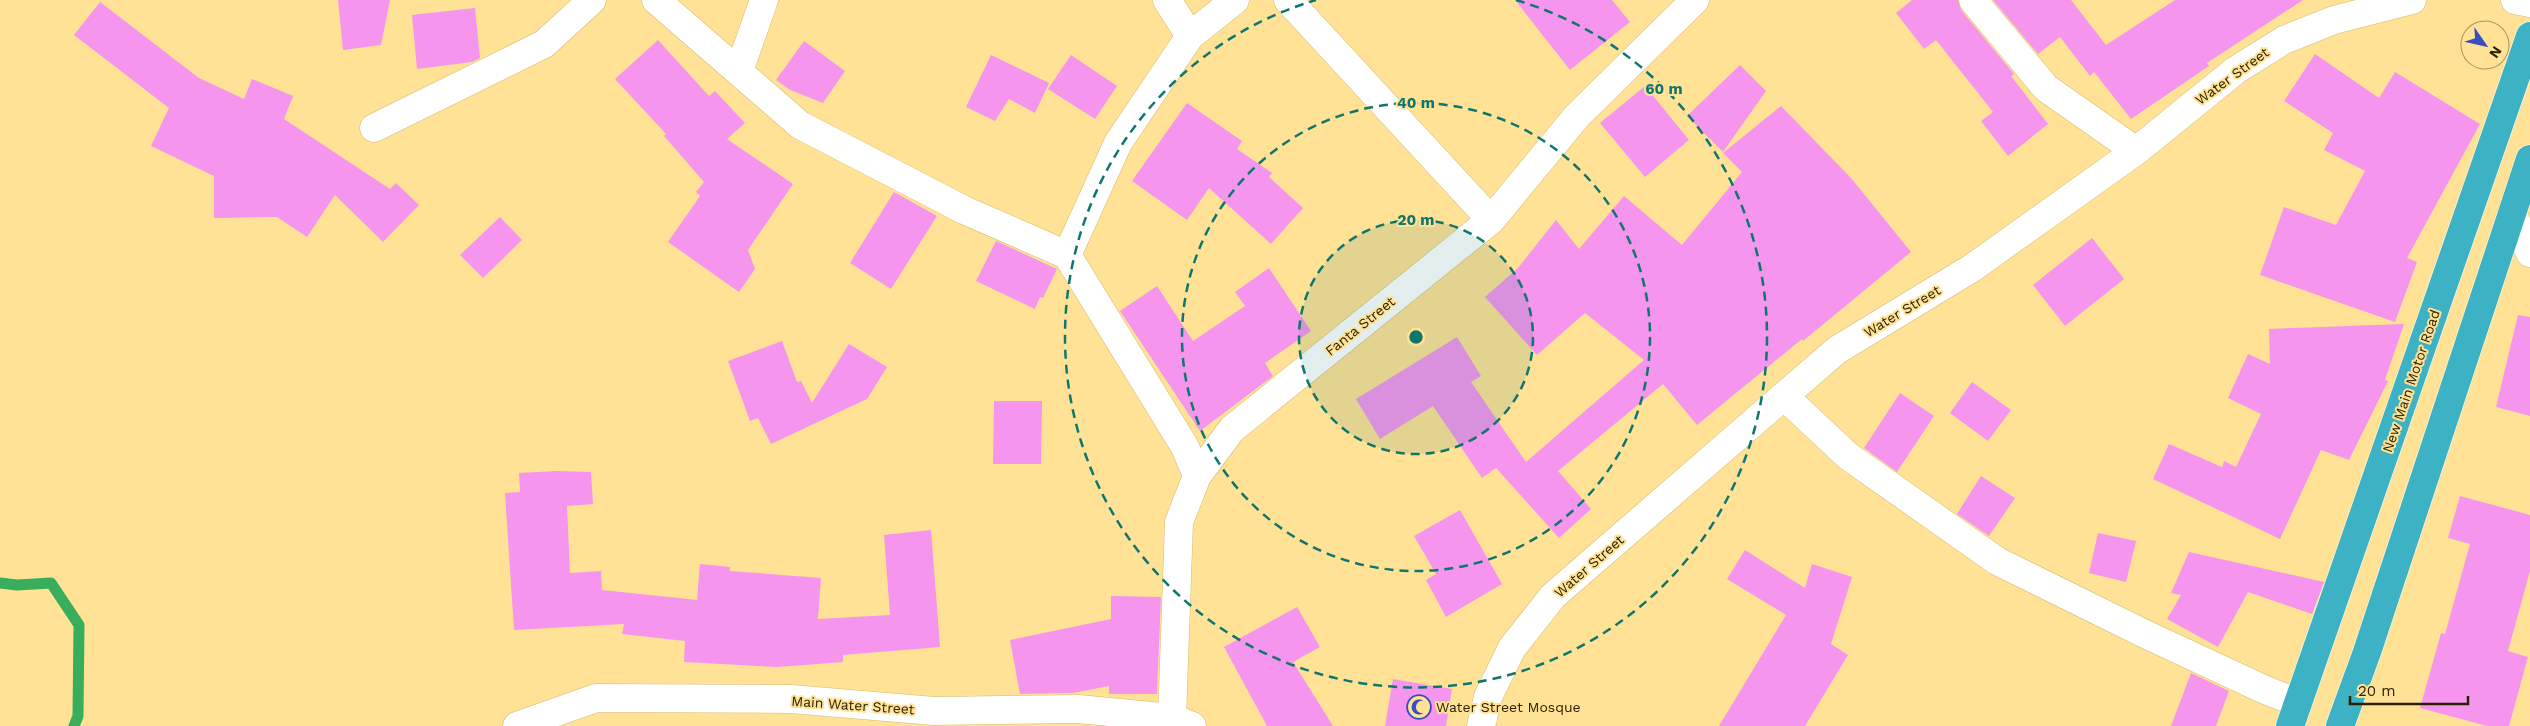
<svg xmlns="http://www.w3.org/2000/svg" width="2530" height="726" font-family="'Work Sans',sans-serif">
<rect width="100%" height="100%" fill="#ffe296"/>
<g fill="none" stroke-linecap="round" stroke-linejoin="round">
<path stroke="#38ae5c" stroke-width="11" d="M 0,583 L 17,585 L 51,583 L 79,625 L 78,716 L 74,726"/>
</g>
<path fill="#f595ed" d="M 338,0 L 390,0 L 381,45 L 343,50 Z
M 1515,0 L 1612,0 L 1630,22 L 1570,70 Z
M 1912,0 L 1958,0 L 1961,10 L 2014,74 L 2011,76 L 2048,124 L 2008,156 L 1981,121 L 1993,112 L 1936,40 L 1924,49 L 1896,13 Z
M 1993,0 L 2071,0 L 2106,45 L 2175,0 L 2303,0 L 2207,63 L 2209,66 L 2131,119 L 2094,72 L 2090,76 L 2060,37 L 2038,54 Z
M 100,2 L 199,78 L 244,99 L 252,79 L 293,96 L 284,119 L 390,189 L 396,183 L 419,205 L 383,242 L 335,195 L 307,237 L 277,217 L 214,218 L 214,176 L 151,146 L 169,108 L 74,35 Z
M 475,8 L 480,58 L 472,62 L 417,69 L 412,15 Z
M 658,40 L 709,96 L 715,91 L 745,123 L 727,139 L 793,184 L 748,250 L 755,269 L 739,292 L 668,242 L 700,196 L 696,192 L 704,182 L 664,136 L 666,134 L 615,79 Z
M 804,41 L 845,71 L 823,103 L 790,90 L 776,80 Z
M 2315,54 L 2379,98 L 2395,72 L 2480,124 L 2407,258 L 2417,262 L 2395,322 L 2260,275 L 2284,207 L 2336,225 L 2365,171 L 2324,150 L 2333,133 L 2284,101 Z
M 991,55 L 1049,83 L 1035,113 L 1009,99 L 995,121 L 966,107 Z
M 1071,55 L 1117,86 L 1095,119 L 1048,89 Z
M 1740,65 L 1766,91 L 1723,152 L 1687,116 Z
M 1645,86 L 1689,140 L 1645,177 L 1600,123 Z
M 1187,103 L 1242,141 L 1237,149 L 1272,173 L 1269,177 L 1303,208 L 1271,244 L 1209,188 L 1187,220 L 1132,181 Z
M 1781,106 L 1851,178 L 1911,252 L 1803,341 L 1802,339 L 1697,425 L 1663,384 L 1558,471 L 1591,509 L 1559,538 L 1496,468 L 1482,478 L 1433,406 L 1380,439 L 1356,399 L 1457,337 L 1481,376 L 1471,382 L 1526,462 L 1644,360 L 1585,313 L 1537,355 L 1485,297 L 1518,268 L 1556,220 L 1579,249 L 1624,196 L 1682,245 L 1742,172 L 1723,153 Z
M 894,192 L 937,216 L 891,289 L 850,263 Z
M 500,217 L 522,240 L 483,278 L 460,255 Z
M 2092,238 L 2124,279 L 2065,326 L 2033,285 Z
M 996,241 L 1057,269 L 1043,298 L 1040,297 L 1035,309 L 976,281 Z
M 1269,268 L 1311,331 L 1265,363 L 1273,376 L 1200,431 L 1120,311 L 1157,286 L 1193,341 L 1245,306 L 1235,292 Z
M 2518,315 L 2530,317 L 2530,416 L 2496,407 Z
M 2404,324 L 2385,380 L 2388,381 L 2349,460 L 2321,450 L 2280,539 L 2153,479 L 2169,444 L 2222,467 L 2224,461 L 2236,467 L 2261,414 L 2228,398 L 2248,354 L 2270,364 L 2269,329 Z
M 782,341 L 797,382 L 801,381 L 812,403 L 849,344 L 887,367 L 867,399 L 771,444 L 758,418 L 750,421 L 728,361 Z
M 1972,382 L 2011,410 L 1988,441 L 1950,413 Z
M 1900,393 L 1934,416 L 1897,472 L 1864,448 Z
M 994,401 L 1042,401 L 1041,464 L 993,464 Z
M 557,471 L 591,472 L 593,504 L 567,506 L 570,573 L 601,571 L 602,590 L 697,600 L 700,564 L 730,567 L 730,571 L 821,578 L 818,619 L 890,615 L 884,535 L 931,530 L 940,647 L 843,655 L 843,662 L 777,667 L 684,662 L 685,641 L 622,634 L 624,624 L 514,630 L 505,493 L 520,492 L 519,473 Z
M 1981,476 L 2015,498 L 1989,536 L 1957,514 Z
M 2460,496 L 2530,515 L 2530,571 L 2508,651 L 2528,657 L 2509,726 L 2487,726 L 2420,708 L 2441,633 L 2445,634 L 2470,544 L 2448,538 Z
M 1460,510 L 1502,584 L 1446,617 L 1426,580 L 1436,574 L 1414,536 Z
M 2098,533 L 2136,541 L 2126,582 L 2089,573 Z
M 1745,550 L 1805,588 L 1812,564 L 1852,577 L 1831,644 L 1848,655 L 1805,726 L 1719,726 L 1786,615 L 1727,579 Z
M 2189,552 L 2324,582 L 2312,614 L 2248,592 L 2218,647 L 2167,619 L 2181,595 L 2171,593 Z
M 1111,596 L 1161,597 L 1157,694 L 1109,694 L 1109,686 L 1073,693 L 1020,694 L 1010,640 L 1111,619 Z
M 1297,607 L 1320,647 L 1293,662 L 1333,726 L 1267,726 L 1224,647 Z
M 2191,673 L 2229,691 L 2216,726 L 2171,726 Z
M 1393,679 L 1452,689 L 1446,726 L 1385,726 Z"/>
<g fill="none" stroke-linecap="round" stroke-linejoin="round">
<g stroke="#d4b96d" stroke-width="29">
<path id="minor" d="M 656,0 L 800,125 L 964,210 L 1067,255 L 1185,447 L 1197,476
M 1167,0 L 1190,36
M 1288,0 L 1491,220
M 1973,0 L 2046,88 L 2136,151
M 2515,0 L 2530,3
M 739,71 L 764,0
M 374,128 L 544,44 L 592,0
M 2512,212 L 2530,253
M 1067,255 L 1118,143 L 1190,36 L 1235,0
M 1785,397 L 1848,456 L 1997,561 L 2145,634 L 2263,689 L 2298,703
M 1172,718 L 1179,522 L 1197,476 L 1232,429 L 1491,220 L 1577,116 L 1695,0
M 517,726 L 596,698 L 791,699 L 934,711 L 1078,709 L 1172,718 L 1192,726
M 1481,726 L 1488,697 L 1512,648 L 1553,596 L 1837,350 L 1972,268 L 2136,151 L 2236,70 L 2284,40 L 2334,20 L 2412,0"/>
</g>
<g stroke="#fff" stroke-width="29">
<path id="highway" d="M 2290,726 L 2530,36
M 2340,726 L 2367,652 L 2530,159"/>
</g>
<use href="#minor" stroke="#fff" stroke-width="28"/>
<use href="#highway" stroke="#3db2c4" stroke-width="28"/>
</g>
<circle cx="1416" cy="337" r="117" fill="#0f766e" fill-opacity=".12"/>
<g fill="none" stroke="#0f766e" stroke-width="2.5" stroke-dasharray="9 6">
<circle cx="1416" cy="337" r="117"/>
<circle cx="1416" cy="337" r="234"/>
<path d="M1516 0A351 351 0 1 1 1316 0"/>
</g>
<defs>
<g id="mosque-ring" transform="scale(1.25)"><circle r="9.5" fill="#ffe296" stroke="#384ec1" stroke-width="1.5"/><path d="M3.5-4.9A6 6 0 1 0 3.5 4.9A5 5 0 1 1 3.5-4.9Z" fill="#384ec1"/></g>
</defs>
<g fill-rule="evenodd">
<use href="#mosque-ring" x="1419" y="707"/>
</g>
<g text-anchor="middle" stroke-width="4" stroke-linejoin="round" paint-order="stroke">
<g font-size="14" fill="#2b2101" stroke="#ffe296">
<text transform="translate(2232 76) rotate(-36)" y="5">Water Street</text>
<text transform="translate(1902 311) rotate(-31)" y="5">Water Street</text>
<text transform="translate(1360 326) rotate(-39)" y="5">Fanta Street</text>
<text transform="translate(2411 381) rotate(-71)" y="5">New Main Motor Road</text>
<text transform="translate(1589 566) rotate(-41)" y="5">Water Street</text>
<text transform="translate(853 705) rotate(4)" y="5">Main Water Street</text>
</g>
<g font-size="14" fill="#2b2101" stroke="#ffe296" text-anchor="start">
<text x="1436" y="712">Water Street Mosque</text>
</g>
</g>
<circle cx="1416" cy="337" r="8" fill="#0f766e" stroke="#ffe296" stroke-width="2.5"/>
<g font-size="15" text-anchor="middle" font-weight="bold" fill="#0f766e" stroke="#ffe296" stroke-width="4" stroke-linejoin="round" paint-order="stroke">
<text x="1664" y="94">60 m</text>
<text x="1416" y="108">40 m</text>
<text x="1416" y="225">20 m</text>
</g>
<g transform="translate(2485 45) rotate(124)"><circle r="24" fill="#ffe296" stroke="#aa955a"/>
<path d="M0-4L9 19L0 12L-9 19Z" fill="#384ec1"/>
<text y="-8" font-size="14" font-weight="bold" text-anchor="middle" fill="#2b2101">N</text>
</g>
<path d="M2350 696v8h118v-8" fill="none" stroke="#2b2101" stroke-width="2.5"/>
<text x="2358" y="696" font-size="15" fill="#2b2101" stroke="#ffe296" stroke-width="4" paint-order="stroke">20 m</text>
</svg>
